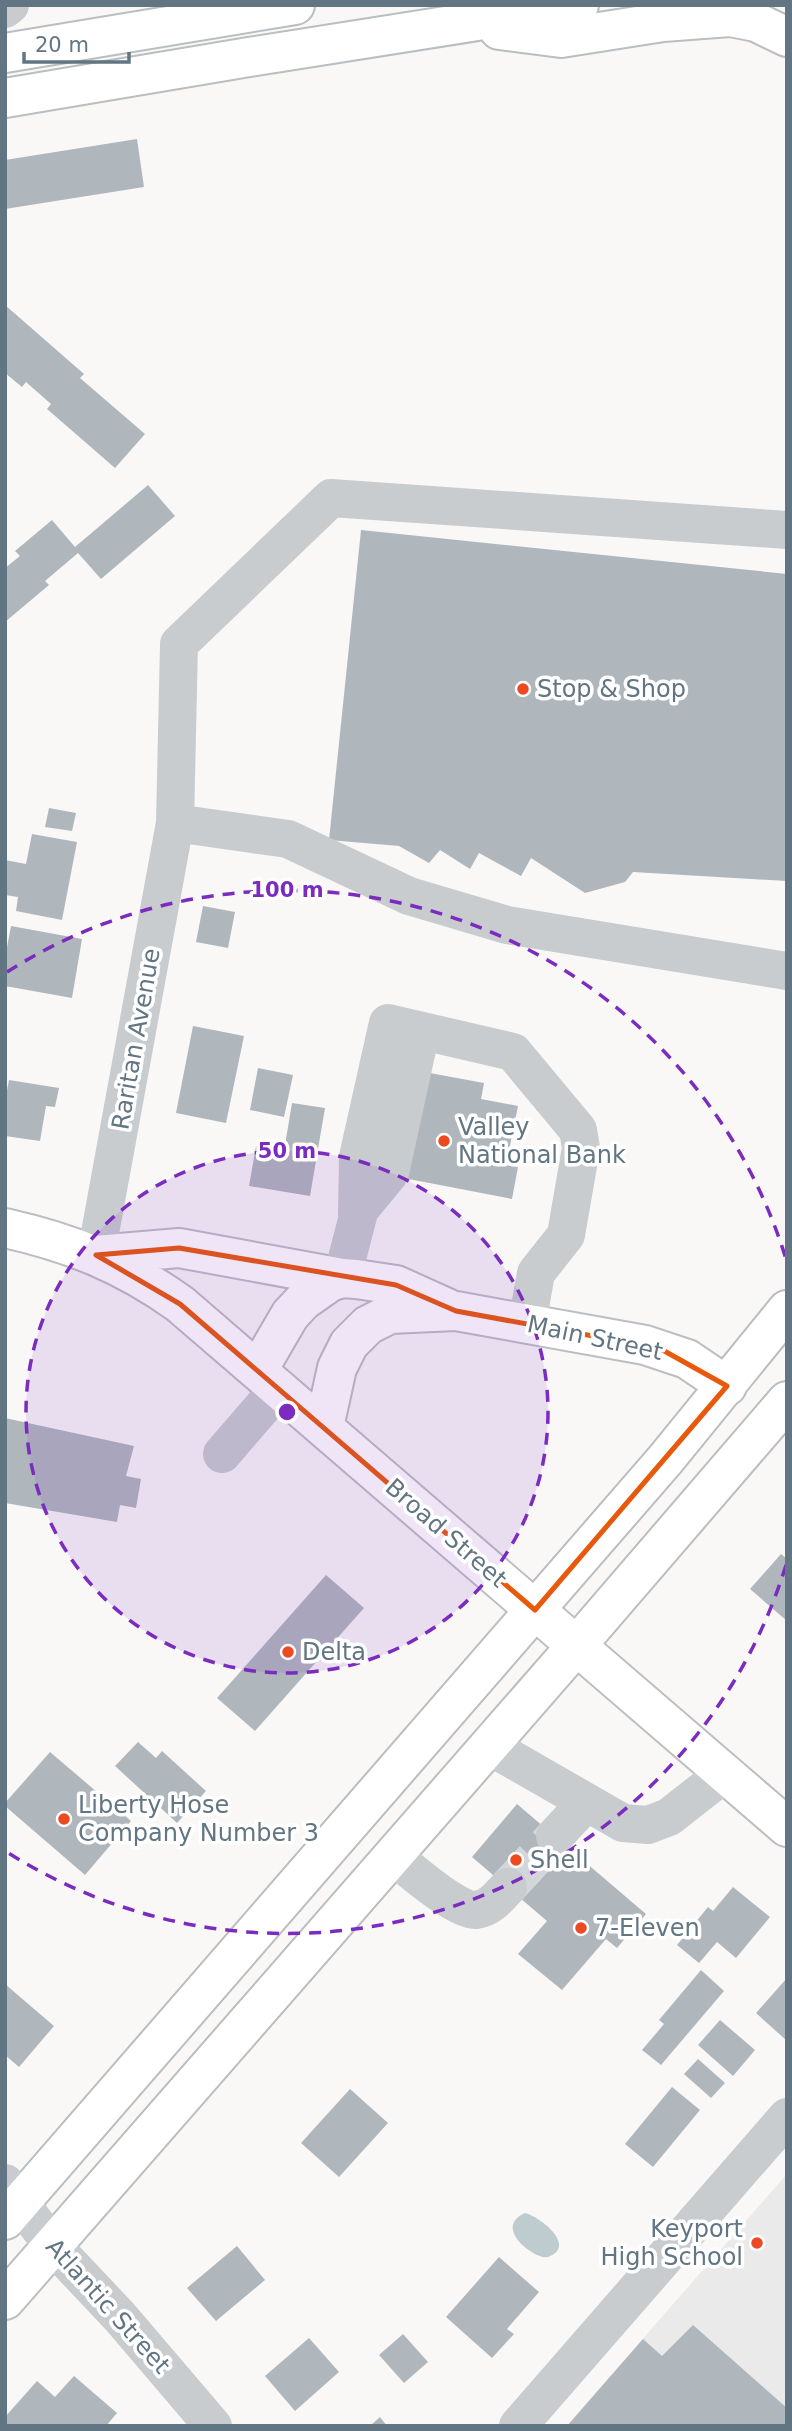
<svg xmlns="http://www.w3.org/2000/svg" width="792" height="2431" font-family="'DejaVu Sans',sans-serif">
<rect width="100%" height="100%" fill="#f9f8f6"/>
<path fill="#e9eae9" d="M 787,2174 L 787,2426 L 567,2426 L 667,2311 Z"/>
<path fill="#becbcf" d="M 525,2213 C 539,2216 578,2246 548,2257 C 537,2261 491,2228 525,2213 Z"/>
<path fill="#afb7bd" d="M 137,139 L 144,187 L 5,209 L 5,160 Z
M 5,305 L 84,374 L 80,378 L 145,434 L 115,468 L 47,409 L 51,404 L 26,382 L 22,387 L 5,373 Z
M 148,485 L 175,516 L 101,579 L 78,553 L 45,581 L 49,585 L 5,622 L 5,568 L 20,556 L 15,551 L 52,520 L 75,547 Z
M 361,530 L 787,574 L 787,881 L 633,872 L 625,882 L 585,893 L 531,858 L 521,876 L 479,853 L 470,869 L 440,850 L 429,863 L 399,846 L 329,840 Z
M 49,808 L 76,813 L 72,831 L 45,827 Z
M 32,834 L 77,842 L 62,920 L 16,911 L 18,897 L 5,895 L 5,860 L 26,864 Z
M 203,906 L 235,912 L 228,948 L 196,942 Z
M 11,926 L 82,939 L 72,998 L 5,986 L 5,958 Z
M 193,1026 L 244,1036 L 226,1123 L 176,1113 Z
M 258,1068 L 293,1075 L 284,1117 L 250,1110 Z
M 419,1071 L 484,1083 L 481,1099 L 518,1106 L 506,1165 L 518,1167 L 512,1199 L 398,1177 Z
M 9,1080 L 59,1088 L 55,1107 L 46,1106 L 40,1141 L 5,1136 L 5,1101 Z
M 292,1103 L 325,1108 L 310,1196 L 249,1186 L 256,1146 L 284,1151 Z
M 5,1418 L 134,1446 L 126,1476 L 141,1479 L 136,1508 L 120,1505 L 117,1522 L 5,1503 Z
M 781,1554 L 787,1559 L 787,1621 L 750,1589 Z
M 326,1575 L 364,1608 L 255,1731 L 217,1698 Z
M 138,1742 L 156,1758 L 162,1751 L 206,1791 L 177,1823 L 115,1766 Z
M 50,1752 L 131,1821 L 85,1875 L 5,1806 L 5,1803 Z
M 517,1804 L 646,1914 L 617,1948 L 606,1939 L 562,1990 L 518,1954 L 547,1921 L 472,1857 Z
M 733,1887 L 770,1917 L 736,1958 L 717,1942 L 699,1963 L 677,1945 L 708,1907 L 713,1911 Z
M 701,1970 L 724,1991 L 661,2065 L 642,2050 L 664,2024 L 659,2020 Z
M 787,1978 L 787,2041 L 756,2013 Z
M 5,1984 L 54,2026 L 19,2067 L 5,2055 Z
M 720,2020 L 755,2050 L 733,2076 L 698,2045 Z
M 698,2059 L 725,2083 L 711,2098 L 684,2074 Z
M 672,2087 L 700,2110 L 653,2167 L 625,2144 Z
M 350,2089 L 388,2123 L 339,2177 L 301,2143 Z
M 237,2246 L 265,2280 L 216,2321 L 187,2288 Z
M 499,2257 L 539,2292 L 507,2329 L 514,2334 L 492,2358 L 446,2317 Z
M 693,2325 L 787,2408 L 787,2426 L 567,2426 L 643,2339 L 662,2356 Z
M 403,2334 L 428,2362 L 404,2383 L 379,2355 Z
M 309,2338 L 339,2372 L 295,2411 L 265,2376 Z
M 74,2376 L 117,2413 L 106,2426 L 5,2426 L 5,2417 L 37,2381 L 55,2397 Z
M 380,2417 L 387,2426 L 370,2426 Z"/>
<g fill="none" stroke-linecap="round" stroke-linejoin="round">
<path stroke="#d3d7d9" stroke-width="38" stroke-dasharray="38 19" stroke-linecap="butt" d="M 508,1887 L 555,1836"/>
<g stroke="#bbbfc3" stroke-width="42">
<path id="major" d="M 5,1228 C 72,1243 124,1264 180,1304 L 787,1827
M 96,1255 L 179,1248 L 342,1278
M 258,1370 L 290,1315 L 303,1301 L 330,1282 L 342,1278 L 356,1279 L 396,1285 L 447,1308
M 324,1427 L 337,1368 L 349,1344 L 368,1325 L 390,1314 L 456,1311 L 645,1345 L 687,1359 L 727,1386"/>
</g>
<g stroke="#babec1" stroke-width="42">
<path id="highway" d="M 499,30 L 561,38 L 663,22 L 730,17 L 756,22 L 787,37
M 5,53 L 295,5
M 5,98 L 249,57 L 579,5
M 5,2220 L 665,1460 L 787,1310
M 5,2300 L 577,1645 L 787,1401"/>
</g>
<path stroke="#c8cccf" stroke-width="38" d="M 5,9 L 10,5
M 175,823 L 288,839 L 409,896 L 507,925 L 787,971
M 357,1213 L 358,1157 L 388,1023 L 513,1052 L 578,1130 L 581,1148 L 566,1235 L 536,1273 L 527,1324
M 357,1213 L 390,1173 L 421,1031
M 96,1255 L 175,823 L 179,644 L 331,498 L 787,530
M 342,1278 L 365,1189
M 222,1454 L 279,1388
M 489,1746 L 623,1823 L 648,1825 L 669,1817 L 725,1773
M 555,1836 L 586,1803
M 393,1856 C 409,1869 458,1912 476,1910 C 490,1908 499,1897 508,1887
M 5,2183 L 53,2246 L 120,2317 L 213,2426
M 518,2426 L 787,2117"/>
<use href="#major" stroke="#fff" stroke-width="38"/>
<use href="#highway" stroke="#fff" stroke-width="38"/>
</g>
<path fill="none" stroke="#e8590c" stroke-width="5" stroke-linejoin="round" d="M 179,1248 L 396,1285 L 456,1311 L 659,1348 L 727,1386 L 535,1610 L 180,1304 L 96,1255 Z"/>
<circle cx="287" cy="1412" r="261" fill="#7b2cbf" fill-opacity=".12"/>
<g fill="none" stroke="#7b2cbf" stroke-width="3.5" stroke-dasharray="12 9">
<circle cx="287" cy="1412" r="261"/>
<path d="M786 1565A522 522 0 0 1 7 1852M7 972A522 522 0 0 1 786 1259"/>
</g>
<g fill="#ee4a21" stroke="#fff" stroke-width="2.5">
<circle cx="523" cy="689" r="7"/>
<circle cx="444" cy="1141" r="7"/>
<circle cx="288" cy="1652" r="7"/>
<circle cx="64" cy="1819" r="7"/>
<circle cx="516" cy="1860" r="7"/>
<circle cx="581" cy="1928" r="7"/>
<circle cx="757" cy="2243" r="7"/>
</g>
<g text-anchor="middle" stroke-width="7" stroke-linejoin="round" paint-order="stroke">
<g font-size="24" fill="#627583" stroke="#fff" text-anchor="start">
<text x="537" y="697">Stop &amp; Shop</text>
<text x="458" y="1135">Valley<tspan x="458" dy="28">National Bank</tspan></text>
<text x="302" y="1660">Delta</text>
<text x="78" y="1813">Liberty Hose<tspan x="78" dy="28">Company Number 3</tspan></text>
<text x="530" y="1868">Shell</text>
<text x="595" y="1936">7-Eleven</text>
<text x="743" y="2237" text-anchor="end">Keyport<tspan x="743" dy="28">High School</tspan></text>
</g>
<g font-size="24" fill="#627583" stroke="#fff">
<text transform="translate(136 1039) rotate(-80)" y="8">Raritan Avenue</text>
<text transform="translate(595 1338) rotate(12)" y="8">Main Street</text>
<text transform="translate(446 1533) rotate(41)" y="8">Broad Street</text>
<text transform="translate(108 2306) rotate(48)" y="8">Atlantic Street</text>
</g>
</g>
<circle cx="287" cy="1412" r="10" fill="#7b2cbf" stroke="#fff" stroke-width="3.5"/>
<g font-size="21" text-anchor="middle" font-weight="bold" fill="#7b2cbf" stroke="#fff" stroke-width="7" stroke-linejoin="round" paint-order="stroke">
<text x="287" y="897">100 m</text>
<text x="287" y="1158">50 m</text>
</g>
<rect width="792" height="2431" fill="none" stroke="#627583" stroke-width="14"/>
<path d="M24 52v10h105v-10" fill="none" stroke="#627583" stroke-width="3.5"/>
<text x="35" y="52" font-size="21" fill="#627583" stroke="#ffffff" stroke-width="5" paint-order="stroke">20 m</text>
</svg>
